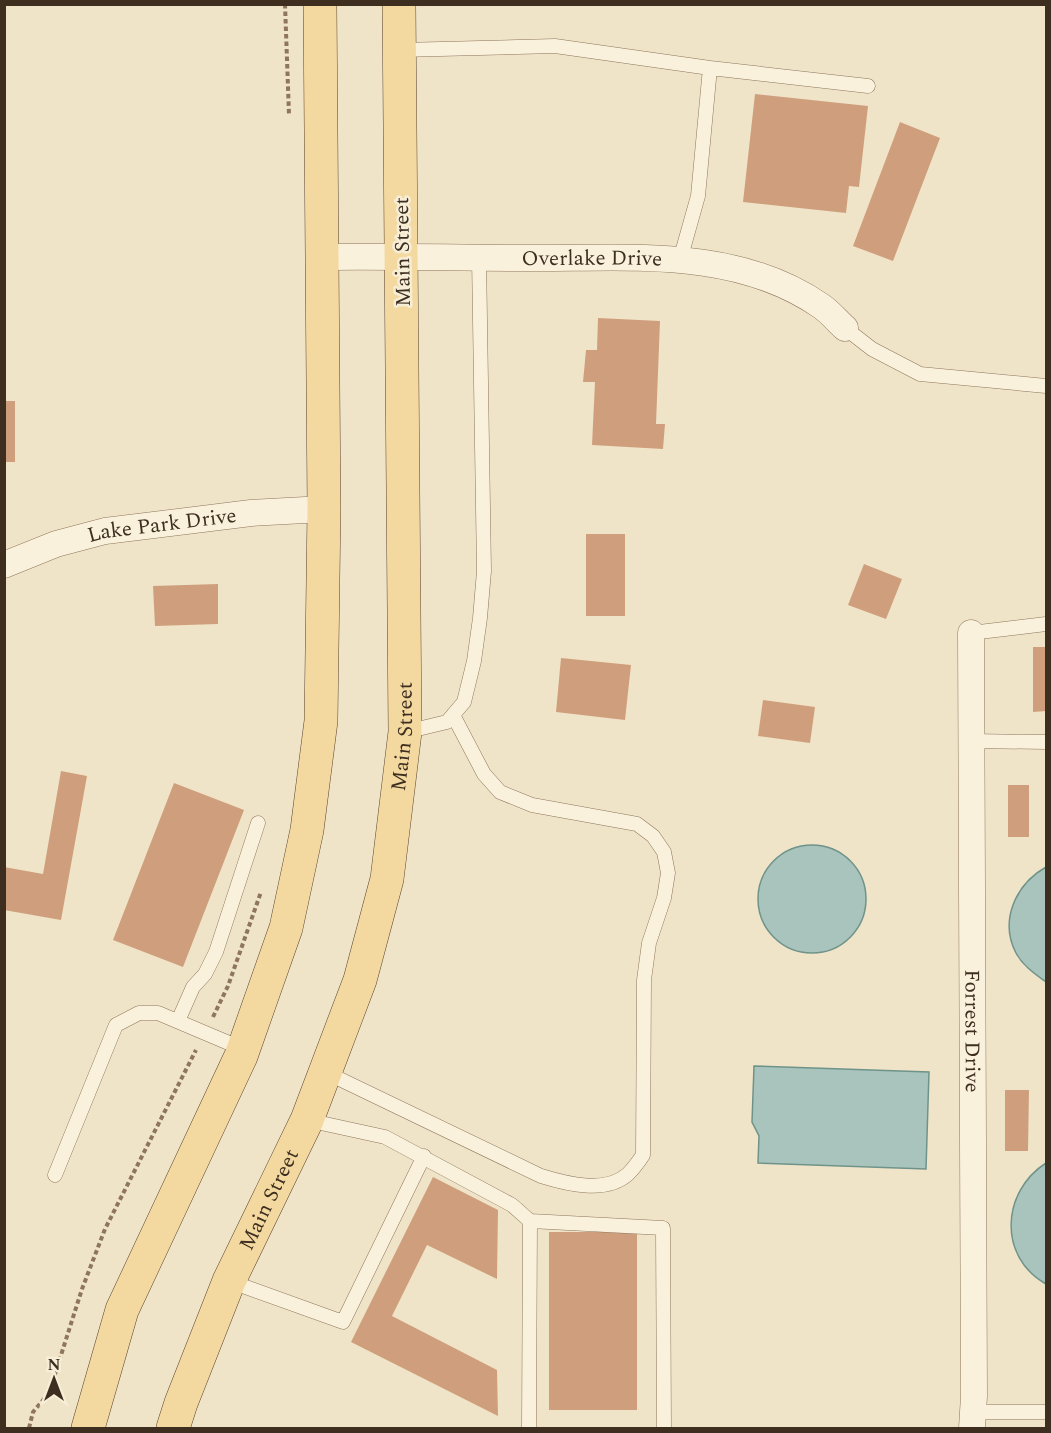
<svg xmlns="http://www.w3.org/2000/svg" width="1051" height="1433" font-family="Spectral,serif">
<rect width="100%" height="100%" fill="#f0e4c8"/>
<path fill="#a9c4bc" stroke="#6f938a" stroke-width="1.5" d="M758 899a54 54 0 1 1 108 0a54 54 0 1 1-108 0Z
M 1046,867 L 1046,982 C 1035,974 1023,966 1016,953 C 999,920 1016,884 1046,867 Z
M 754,1066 L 929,1072 L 926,1169 L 758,1163 L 759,1136 L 752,1122 Z
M 1046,1163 L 1046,1284 C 998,1257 1001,1192 1046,1163 Z"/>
<path fill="#cf9f7d" d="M 755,94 L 868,106 L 859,187 L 849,186 L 846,213 L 743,202 Z
M 900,122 L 940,138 L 893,261 L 853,246 Z
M 598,318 L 660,321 L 656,424 L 665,424 L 663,449 L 592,445 L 595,382 L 583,382 L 586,350 L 597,350 Z
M 4,401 L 15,401 L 15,462 L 4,462 Z
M 586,534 L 625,534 L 625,616 L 586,616 Z
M 864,564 L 902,579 L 886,619 L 848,605 Z
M 218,584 L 218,624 L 155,626 L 153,586 Z
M 1033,647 L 1046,647 L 1046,711 L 1033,712 Z
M 561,658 L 631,665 L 625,720 L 556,712 Z
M 763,700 L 815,707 L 810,743 L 758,736 Z
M 61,771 L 87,776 L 61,920 L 4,910 L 4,867 L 43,874 Z
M 174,783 L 244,810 L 183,967 L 113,940 Z
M 1008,785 L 1029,785 L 1029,837 L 1008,837 Z
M 1005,1090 L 1029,1090 L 1028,1151 L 1005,1151 Z
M 433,1177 L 498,1210 L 497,1279 L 427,1245 L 392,1316 L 497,1370 L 498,1416 L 351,1342 Z
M 549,1232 L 637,1232 L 637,1410 L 549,1410 Z"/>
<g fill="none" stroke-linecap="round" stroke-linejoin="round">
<g stroke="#8d765c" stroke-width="15">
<path id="service" d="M 400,50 L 555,46 L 710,68 L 698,196 L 680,260
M 710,68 L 868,86
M 845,328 L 872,349 L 920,374 L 1046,386
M 971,633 L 1046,624
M 405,732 L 447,722 L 464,702 L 474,661 L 480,618 L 484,571 L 479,257
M 971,741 L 1046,742
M 178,1021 L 193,987 L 205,974 L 216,952 L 258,823
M 325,1072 L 541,1176 C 567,1184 606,1194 628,1174 C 634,1168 639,1161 643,1155 L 644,980 L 649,943 L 664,898 L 668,873 L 664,852 L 653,836 L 637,824 L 532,805 L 500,792 L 484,774 L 453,715
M 307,1120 L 385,1137 L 512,1205 L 530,1221 L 529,1428
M 55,1175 L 116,1025 L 139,1013 L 158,1013 L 243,1049
M 530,1221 L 663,1228 L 664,1428
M 229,1281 L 343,1322 L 424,1156
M 974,1412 L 1046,1412"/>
</g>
<g stroke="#8d765c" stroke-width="27">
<g id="minor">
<path id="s1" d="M 322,257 C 390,256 458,258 526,258 C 626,259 734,246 821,306 C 830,312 837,321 845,328"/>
<path id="s2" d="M 4,565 L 56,544 L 105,531 L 251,513 L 324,509"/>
<path id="s3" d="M 971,633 L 974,1396 L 972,1428"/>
</g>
</g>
<g stroke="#5b4430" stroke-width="34">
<g id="primary">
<path d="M 88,1428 L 122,1310 L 241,1056 L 286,928 L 307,830 L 321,721 L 324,509 L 320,4"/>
<path id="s4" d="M 173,1428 L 181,1403 L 229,1281 L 307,1120 L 360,980 L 387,879 L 405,732 L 399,4"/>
</g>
</g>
<path stroke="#8d765c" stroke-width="4" stroke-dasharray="4.5 3" stroke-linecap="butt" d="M 285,4 L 289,115
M 213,1017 L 228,986 L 261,892
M 29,1428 L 33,1412 L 49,1393 L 82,1289 L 105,1229 L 196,1050"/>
<use href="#service" stroke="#faf1dc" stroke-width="14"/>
<use href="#minor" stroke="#faf1dc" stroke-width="26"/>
<use href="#primary" stroke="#f3d9a0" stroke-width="33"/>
</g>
<g text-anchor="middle" stroke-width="5" stroke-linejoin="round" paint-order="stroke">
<g font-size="21" fill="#3d2e20" stroke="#f7eed8">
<text transform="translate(402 252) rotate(-91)" y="7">Main Street</text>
<text dy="7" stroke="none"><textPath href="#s1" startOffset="270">Overlake Drive</textPath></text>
<text dy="7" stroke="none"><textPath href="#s2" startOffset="164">Lake Park Drive</textPath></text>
<text dy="7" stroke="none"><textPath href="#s4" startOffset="734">Main Street</textPath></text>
<text dy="7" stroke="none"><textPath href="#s3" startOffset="398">Forrest Drive</textPath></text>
<text dy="7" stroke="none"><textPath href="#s4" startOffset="248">Main Street</textPath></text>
</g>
</g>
<rect width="1051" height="1433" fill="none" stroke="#3d2e20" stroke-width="12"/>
<g transform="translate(54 1379)" stroke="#f7eed8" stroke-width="4.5" paint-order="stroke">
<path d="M0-4.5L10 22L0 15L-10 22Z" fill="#3d2e20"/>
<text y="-9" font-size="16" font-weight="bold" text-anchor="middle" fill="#3d2e20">N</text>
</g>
</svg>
